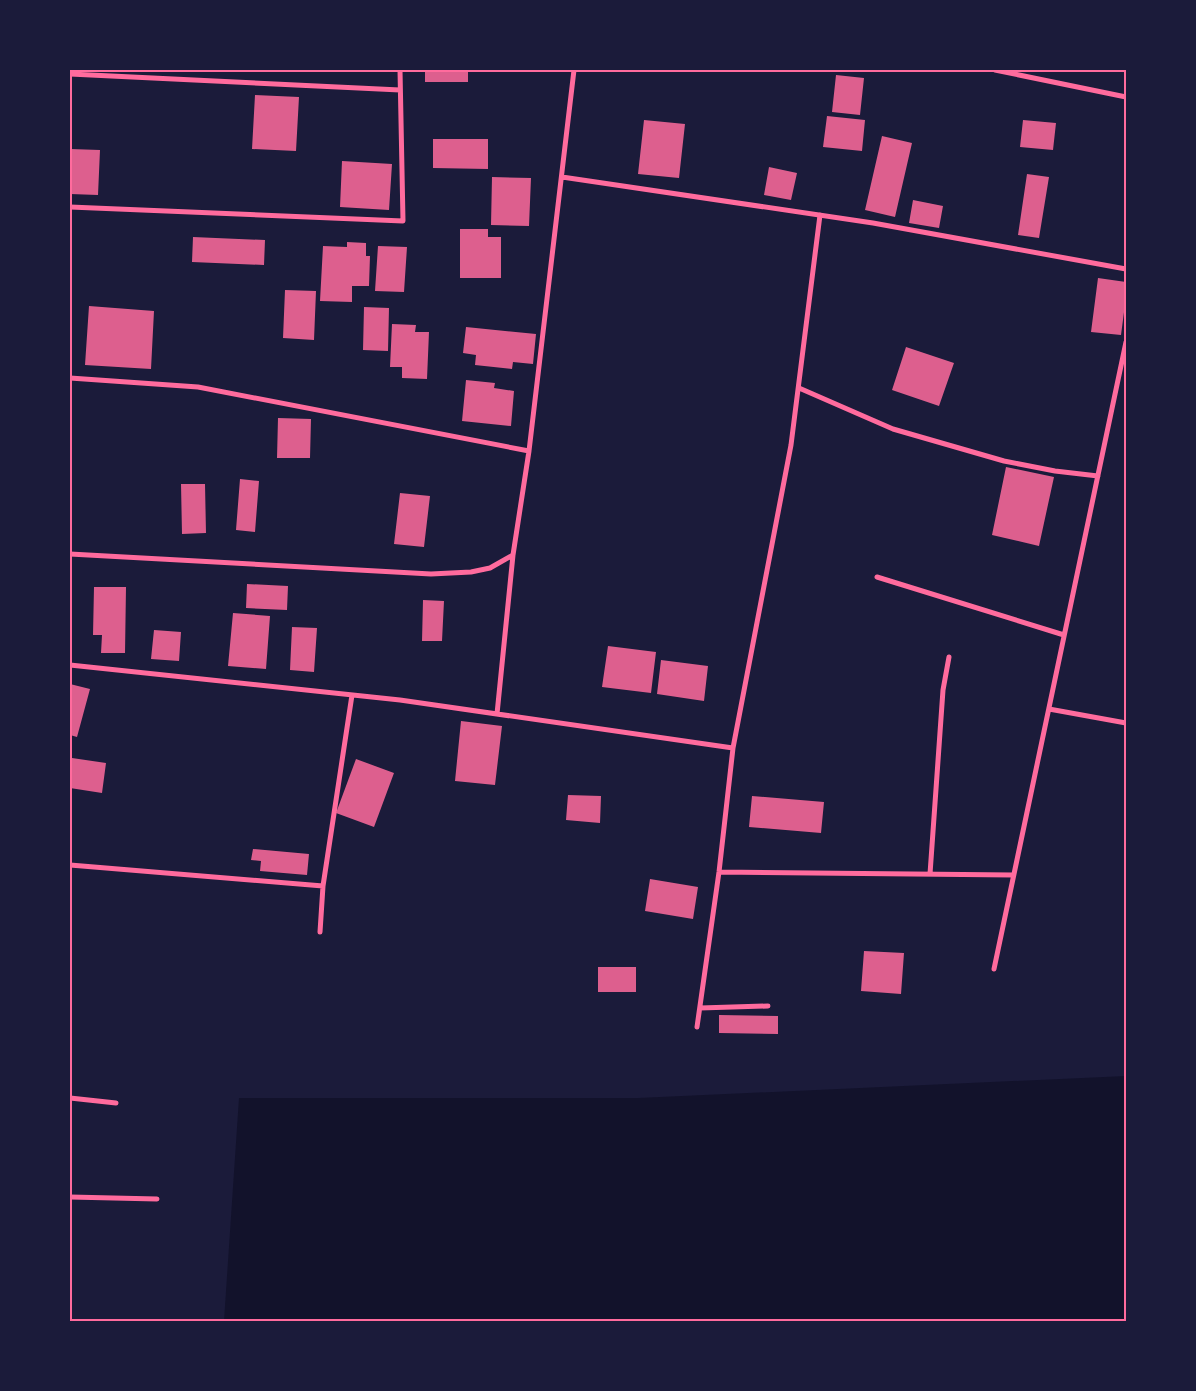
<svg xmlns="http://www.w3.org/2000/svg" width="1196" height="1391" font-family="Literata,serif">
<rect width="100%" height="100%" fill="#1b1b3a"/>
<path fill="#12122b" d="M 1126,1076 L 1126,1321 L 224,1321 L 239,1098 L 638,1098 Z"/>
<path fill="#dd5f8e" d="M 425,70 L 468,70 L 468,82 L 425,82 Z
M 836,75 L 864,78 L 860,115 L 832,112 Z
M 255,95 L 299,97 L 296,151 L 252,149 Z
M 827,116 L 865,120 L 862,151 L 823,147 Z
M 644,120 L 685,124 L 679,178 L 638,174 Z
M 1023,120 L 1056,123 L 1053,150 L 1020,147 Z
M 882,136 L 912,143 L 895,217 L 865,210 Z
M 433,139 L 488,139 L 488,169 L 433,168 Z
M 70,149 L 100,150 L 98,195 L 70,194 Z
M 342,161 L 392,164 L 389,210 L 340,207 Z
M 769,167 L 797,173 L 791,200 L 764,195 Z
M 1027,174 L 1049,177 L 1039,238 L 1018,235 Z
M 492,177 L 531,178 L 529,226 L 491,225 Z
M 913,200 L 943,206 L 939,228 L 909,223 Z
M 460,229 L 488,229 L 488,237 L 501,237 L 501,278 L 460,278 Z
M 193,237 L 265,240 L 264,265 L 192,262 Z
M 347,242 L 366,243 L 366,256 L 370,256 L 369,286 L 352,286 L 352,302 L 320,301 L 323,246 L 347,247 Z
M 378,246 L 407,247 L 404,292 L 375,291 Z
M 1098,278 L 1126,282 L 1126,297 L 1121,335 L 1091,332 Z
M 285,290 L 316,291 L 314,340 L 283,338 Z
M 89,306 L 154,311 L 151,369 L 85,365 Z
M 364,307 L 389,308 L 388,351 L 363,350 Z
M 392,324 L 416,325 L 415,332 L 429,332 L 427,379 L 402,378 L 402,367 L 390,367 Z
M 466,327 L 536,334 L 533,364 L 513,362 L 512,369 L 475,365 L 476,355 L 463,353 Z
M 906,347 L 954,363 L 939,406 L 892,390 Z
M 466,380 L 495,383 L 494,388 L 514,391 L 511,426 L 462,421 Z
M 278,418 L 311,419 L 310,458 L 277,458 Z
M 1006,467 L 1054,477 L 1039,546 L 992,535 Z
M 240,479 L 259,481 L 255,532 L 236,530 Z
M 181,484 L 205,484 L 206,533 L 182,534 Z
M 400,493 L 430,496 L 424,547 L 394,544 Z
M 247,584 L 288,586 L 287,610 L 246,608 Z
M 94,587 L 126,587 L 125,653 L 101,653 L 102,635 L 93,635 Z
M 423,600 L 444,601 L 442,641 L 422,641 Z
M 233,613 L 270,616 L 266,669 L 228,666 Z
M 292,627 L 317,628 L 314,672 L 290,670 Z
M 154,630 L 181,632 L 179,661 L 151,659 Z
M 608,646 L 656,652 L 651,693 L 602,687 Z
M 661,660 L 708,666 L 704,701 L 657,694 Z
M 70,684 L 90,689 L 77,737 L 70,735 Z
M 461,721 L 502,726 L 495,785 L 455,781 Z
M 72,758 L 106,763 L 102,793 L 70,788 Z
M 356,759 L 394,773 L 374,827 L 336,813 Z
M 568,795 L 601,796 L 600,823 L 566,820 Z
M 752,796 L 824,802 L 821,833 L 749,827 Z
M 253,849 L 309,854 L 307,875 L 260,871 L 261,861 L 251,860 Z
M 650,879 L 698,887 L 693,919 L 645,911 Z
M 864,951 L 904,953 L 901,994 L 861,991 Z
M 598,967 L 636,967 L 636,992 L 598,992 Z
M 719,1015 L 778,1016 L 778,1034 L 719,1033 Z"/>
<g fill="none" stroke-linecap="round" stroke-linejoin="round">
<path stroke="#ff6b9d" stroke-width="5" d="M 995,70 L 1126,97
M 70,74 L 400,90
M 562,177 L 873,223 L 1126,269
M 70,207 L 403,221 L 400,70
M 70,378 L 198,387 L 529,451 L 574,70
M 799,388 L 893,429 L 1004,461 L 1055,471 L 1098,476
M 70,554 L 431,574 L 471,572 L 490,568 L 513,555 L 529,451
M 877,577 L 1064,635
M 70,665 L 400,700 L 733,748
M 1049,709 L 1126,723
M 497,714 L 513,555
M 70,865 L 323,886 L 352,695
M 719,872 L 1013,875
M 930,874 L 943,690 L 949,657
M 320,932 L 323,886
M 994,969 L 1126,342
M 700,1008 L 768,1006
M 697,1027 L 719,872 L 733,748 L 791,445 L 820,215
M 70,1098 L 116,1103
M 70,1197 L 157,1199"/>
</g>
<rect width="1196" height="1391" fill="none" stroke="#1b1b3a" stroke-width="142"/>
<rect x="71" y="71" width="1054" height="1249" fill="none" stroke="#ff6b9d" stroke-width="2"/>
</svg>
